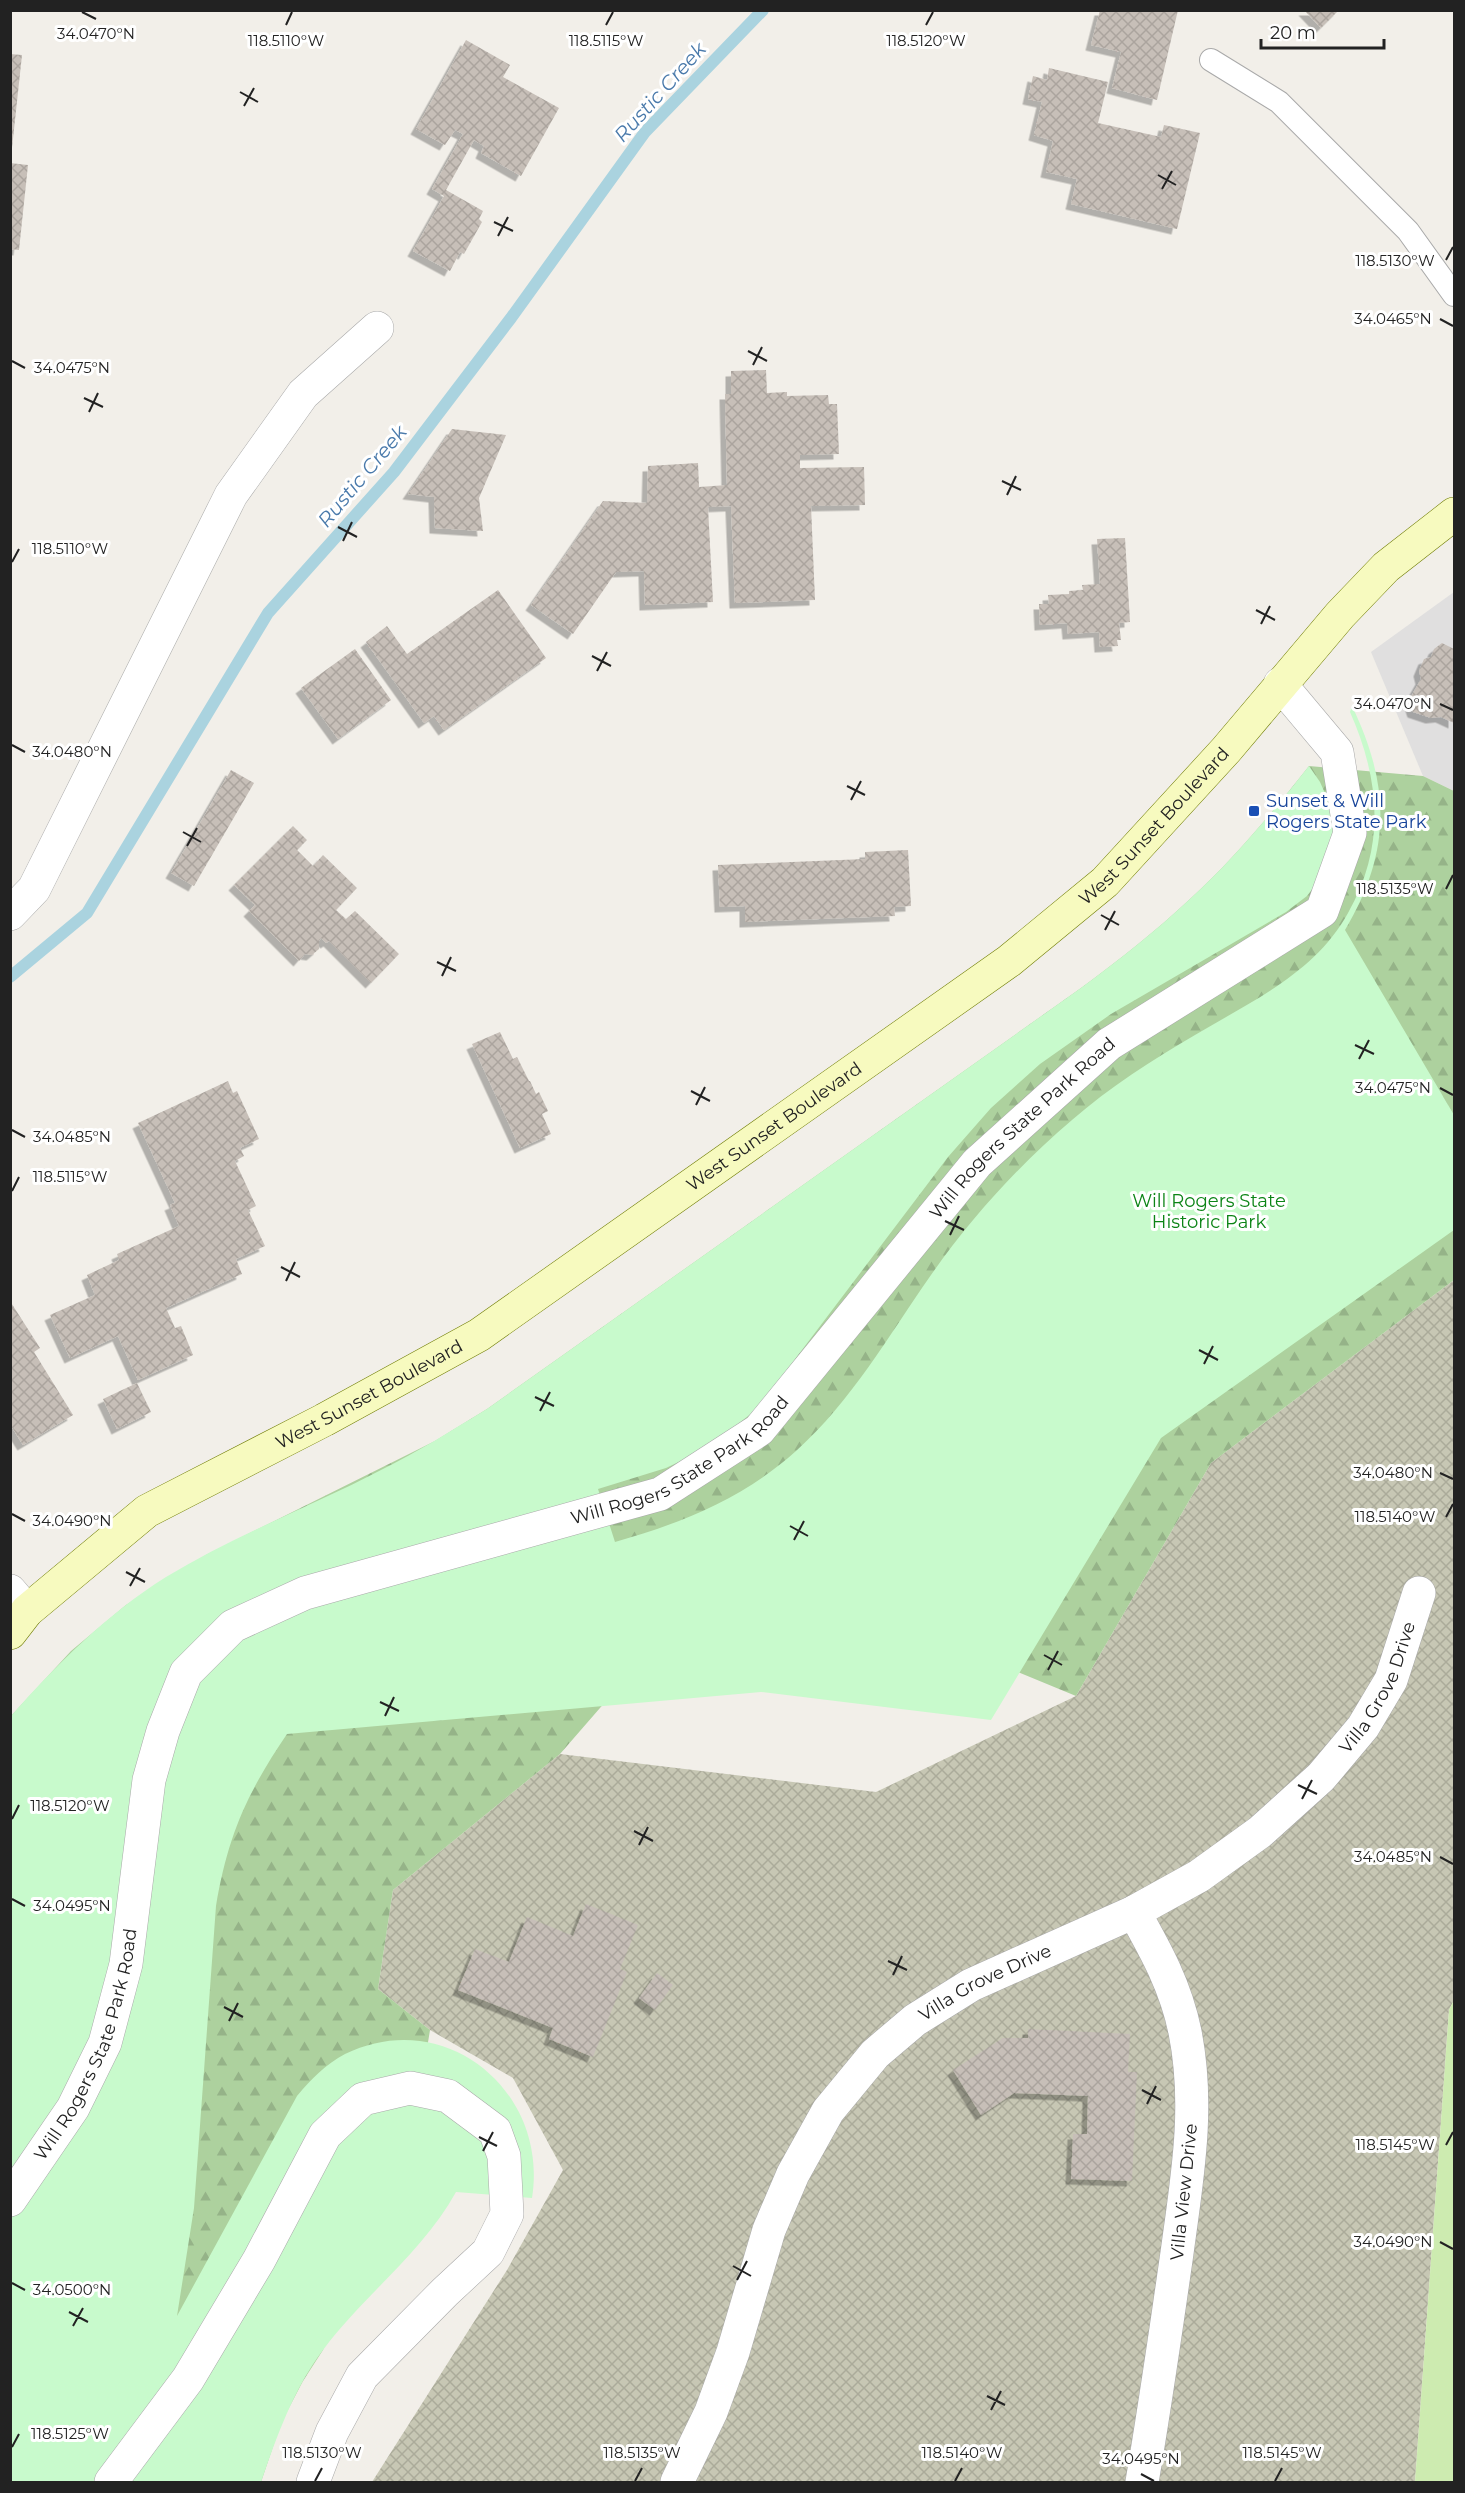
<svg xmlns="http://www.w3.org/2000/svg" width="1465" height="2493" font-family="Montserrat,sans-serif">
<defs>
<pattern id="construction-cross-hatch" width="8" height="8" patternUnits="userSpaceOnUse" patternTransform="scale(1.5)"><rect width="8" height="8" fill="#c7c7b4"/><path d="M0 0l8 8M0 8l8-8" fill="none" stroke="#abab9a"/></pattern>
<pattern id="forest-firs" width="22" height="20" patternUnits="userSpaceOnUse" patternTransform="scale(1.5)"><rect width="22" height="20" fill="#add19e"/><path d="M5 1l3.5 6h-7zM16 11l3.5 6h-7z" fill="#95b388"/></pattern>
<pattern id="building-cross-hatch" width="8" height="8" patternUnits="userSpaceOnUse" patternTransform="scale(1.5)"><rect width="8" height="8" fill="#c7bfb8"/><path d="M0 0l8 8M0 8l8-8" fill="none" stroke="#aba49e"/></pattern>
<filter id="shadow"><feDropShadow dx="-5.5" dy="5.5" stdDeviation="0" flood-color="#0004"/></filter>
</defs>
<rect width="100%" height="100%" fill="#f2efe9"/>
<path fill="#e0dfdf" d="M 1454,592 L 1454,791 L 1423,776 L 1371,652 Z"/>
<path fill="url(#construction-cross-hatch)" d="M 1454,1280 L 1454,2000 L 1449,2010 L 1415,2482 L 372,2482 L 507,2270 L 563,2170 L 513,2078 L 430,2030 L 378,1989 L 393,1890 L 560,1754 L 876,1792 L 1076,1696 L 1211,1463 Z"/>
<path fill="#cdebb0" d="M 1454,2000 L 1454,2482 L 1415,2482 L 1449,2010 Z"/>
<path fill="url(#forest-firs)" d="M 1309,766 L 1423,776 L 1454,791 L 1454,1280 L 1211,1463 L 1076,1696 L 860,1607 L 653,1647 L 560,1754 L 393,1890 L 378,1989 L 430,2030 L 413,2135 L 323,2350 L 303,2381 L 281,2423 L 261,2482 L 11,2482 L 11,1716 L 71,1651 L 126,1605 L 206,1555 L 435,1441 L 487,1409 L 1081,988 C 1119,960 1156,931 1190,899 C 1234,859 1272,813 1309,766 Z"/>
<path fill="#c8facc" d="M 1352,706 C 1391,787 1391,852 1345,930 L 1454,1115 L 1454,1230 L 1161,1438 L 991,1720 L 761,1692 L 287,1734 C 247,1793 228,1835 216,1906 L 194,2208 L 177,2316 L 297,2096 C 311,2079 326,2064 345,2054 C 445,2005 549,2091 532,2198 L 456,2192 C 423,2252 364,2295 323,2350 C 293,2390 277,2436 261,2482 L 11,2482 L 11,1716 C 57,1664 107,1614 166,1577 C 235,1535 310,1507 381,1470 C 418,1452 452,1430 487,1409 L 1081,988 C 1119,960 1156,931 1190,899 C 1234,859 1272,813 1309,766 L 1320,782 L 1328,800 L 1333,815 L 1333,835 L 1317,883 L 1307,896 L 1286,912 L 1111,1014 L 1040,1064 L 991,1108 L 948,1157 L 758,1408 L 708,1448 L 666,1468 L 598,1489 L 615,1542 C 682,1523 744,1498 796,1451 C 851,1402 889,1335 931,1275 C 971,1218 1019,1165 1072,1120 C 1110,1087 1152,1060 1195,1035 C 1252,1001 1315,973 1348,913 C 1386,846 1380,780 1350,712 Z"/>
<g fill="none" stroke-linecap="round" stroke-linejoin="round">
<path stroke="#aad3df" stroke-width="12" d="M 10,977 L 87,913 L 268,613 L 394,472 L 511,318 L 645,132 L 763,10"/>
</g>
<path fill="url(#building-cross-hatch)" filter="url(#shadow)" d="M 1100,10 L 1178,10 L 1157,100 L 1112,88 L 1121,52 L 1091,45 Z
M 1304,10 L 1339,10 L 1321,28 Z
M 466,40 L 510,65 L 503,77 L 559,108 L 521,176 L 481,153 L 484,146 L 474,140 L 446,190 L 483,211 L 479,219 L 482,222 L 464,254 L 460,252 L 450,271 L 413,251 L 444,196 L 432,189 L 463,134 L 455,130 L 445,145 L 416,129 Z
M 10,54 L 22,55 L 12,148 L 10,148 Z
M 1049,68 L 1108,82 L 1098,123 L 1161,137 L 1164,125 L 1200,133 L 1177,229 L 1071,204 L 1077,179 L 1046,172 L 1053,141 L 1034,135 L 1042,102 L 1028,99 L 1033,76 L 1047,80 Z
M 10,163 L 28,165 L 19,250 L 10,249 Z
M 766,370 L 767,393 L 787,392 L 787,396 L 828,395 L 829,404 L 837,404 L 839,454 L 800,455 L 800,468 L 864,467 L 865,505 L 811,506 L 815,600 L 735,603 L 731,506 L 708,507 L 713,602 L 645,605 L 644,571 L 616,572 L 573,634 L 531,605 L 603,501 L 647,503 L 648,466 L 698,463 L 699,487 L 727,485 L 725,394 L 731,394 L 731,371 Z
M 452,429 L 506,435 L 479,498 L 483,531 L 435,528 L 434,497 L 408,494 Z
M 1125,538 L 1130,622 L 1119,623 L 1121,640 L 1117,640 L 1118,646 L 1100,647 L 1099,632 L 1068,634 L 1067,623 L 1040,625 L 1039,604 L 1049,604 L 1048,595 L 1069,594 L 1069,591 L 1083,590 L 1082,585 L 1100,584 L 1097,539 Z
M 498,590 L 546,658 L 444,730 L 434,716 L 424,723 L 366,642 L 387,626 L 407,654 Z
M 1442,643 L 1454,649 L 1454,723 L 1441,717 L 1431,718 L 1413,712 L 1409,700 L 1421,679 L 1419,671 L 1424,659 L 1431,657 L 1434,649 Z
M 355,649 L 391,700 L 338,739 L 301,688 Z
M 231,770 L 254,783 L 194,886 L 171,873 Z
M 293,826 L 307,840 L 297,850 L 313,866 L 323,855 L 357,888 L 336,910 L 346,919 L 355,911 L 399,954 L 371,983 L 329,941 L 326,943 L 321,938 L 319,941 L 319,949 L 312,955 L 305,954 L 299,961 L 249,911 L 255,905 L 234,885 Z
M 908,850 L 911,906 L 894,907 L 895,916 L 745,922 L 745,906 L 720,907 L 718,865 L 865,859 L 865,852 Z
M 500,1032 L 513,1059 L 517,1057 L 529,1081 L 530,1081 L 536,1094 L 539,1092 L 548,1111 L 542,1114 L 551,1134 L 520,1148 L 472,1044 Z
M 228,1081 L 233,1093 L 237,1091 L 259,1139 L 240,1148 L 244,1156 L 235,1161 L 256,1206 L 248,1210 L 265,1246 L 236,1259 L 242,1274 L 166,1308 L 175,1328 L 181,1326 L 193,1355 L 138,1380 L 118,1336 L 70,1358 L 50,1315 L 95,1295 L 87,1275 L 119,1260 L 117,1254 L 179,1226 L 170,1205 L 175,1203 L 138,1123 Z
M 10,1301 L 40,1348 L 34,1352 L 73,1415 L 23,1445 L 10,1424 Z
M 137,1383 L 151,1412 L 117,1429 L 103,1399 Z
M 586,1904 L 638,1925 L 620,1969 L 627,1972 L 593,2057 L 549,2039 L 553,2028 L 458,1990 L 475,1949 L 509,1962 L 527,1917 L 573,1936 Z
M 657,1973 L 673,1985 L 655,2010 L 639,1998 Z
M 1028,2029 L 1130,2034 L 1128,2072 L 1137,2072 L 1132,2181 L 1071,2179 L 1073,2134 L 1087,2134 L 1088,2096 L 1014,2093 L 981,2115 L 953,2070 L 1003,2038 L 1028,2038 Z"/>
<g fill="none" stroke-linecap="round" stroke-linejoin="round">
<g stroke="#a9a9a9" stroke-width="24">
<path id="service" d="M 1211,60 L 1279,102 L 1408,231 L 1454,295"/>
</g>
<g stroke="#a9a9a9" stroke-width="34">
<g id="minor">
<path d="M 10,914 L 34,889 L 231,495 L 303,394 L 377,328"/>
<path d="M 10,1591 L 27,1611"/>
<path d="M 1134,1912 C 1156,1951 1176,1987 1185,2032 C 1200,2107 1187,2179 1177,2253 C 1166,2330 1155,2406 1142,2482"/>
<path id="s1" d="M 10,2200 L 73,2108 L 105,2043 L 126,1964 L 149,1780 L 163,1731 L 186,1673 L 233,1626 L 305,1593 L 660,1494 L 759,1430 L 977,1163 L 1109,1044 L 1322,911 L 1350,833 L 1337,752 L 1280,684"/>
<path d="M 111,2482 L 188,2379 L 259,2260 L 325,2135 L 363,2099 L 410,2088 L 448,2096 L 495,2131 L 504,2156 L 507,2214 L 488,2252 L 445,2292 L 362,2376 L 332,2432 L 313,2482"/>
<path id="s2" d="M 677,2482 L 711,2412 L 733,2352 L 769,2230 L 793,2174 L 828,2111 L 875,2054 L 915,2020 L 971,1985 L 1134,1912 L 1199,1876 L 1260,1832 L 1321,1777 L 1363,1727 L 1391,1680 L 1419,1593"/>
</g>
</g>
<g stroke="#707d05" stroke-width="34">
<g id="secondary">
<path id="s3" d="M 10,1633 L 27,1611 L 147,1511 L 324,1420 L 479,1335 L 1009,961 L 1105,882 L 1226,750 L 1340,615 L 1386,567 L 1454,514"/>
</g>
</g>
<use href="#service" stroke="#fff" stroke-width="22"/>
<use href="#minor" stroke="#fff" stroke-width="33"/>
<use href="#secondary" stroke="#f7fabf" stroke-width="33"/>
</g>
<path fill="none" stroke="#222" stroke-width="2" d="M 82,12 L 96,19M 286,25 L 292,12M 606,25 L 613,12M 926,25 L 933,12M 240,92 L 258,102M 244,106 L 254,88M 1158,175 L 1176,185M 1162,189 L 1172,171M 494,222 L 513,231M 498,236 L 508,217M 1446,260 L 1453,247M 1440,319 L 1453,326M 748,351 L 767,361M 12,361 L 25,368M 753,365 L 762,347M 84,398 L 103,407M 89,412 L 98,393M 1002,481 L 1021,490M 1007,495 L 1016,476M 338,527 L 357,537M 343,541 L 352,522M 12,562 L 19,549M 1256,610 L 1275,620M 1261,624 L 1270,606M 592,656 L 611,666M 597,671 L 607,652M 1440,704 L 1453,710M 12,745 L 25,752M 847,786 L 865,795M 851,800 L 861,781M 183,832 L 201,842M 187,846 L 197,828M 1446,889 L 1453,875M 1101,915 L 1119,925M 1105,930 L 1115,911M 437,962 L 456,971M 442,976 L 451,957M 1355,1045 L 1374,1054M 1359,1059 L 1369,1040M 1440,1088 L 1453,1095M 691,1091 L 710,1101M 696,1105 L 705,1087M 12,1130 L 25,1137M 12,1191 L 19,1177M 945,1221 L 964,1230M 950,1235 L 959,1216M 281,1267 L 300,1277M 286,1281 L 295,1262M 1199,1350 L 1218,1360M 1204,1364 L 1213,1346M 535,1397 L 554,1406M 540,1411 L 550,1392M 1440,1473 L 1453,1479M 12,1514 L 25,1521M 1446,1517 L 1453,1504M 790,1526 L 808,1536M 794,1540 L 804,1521M 126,1572 L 145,1582M 130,1586 L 140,1568M 1044,1655 L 1062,1665M 1048,1670 L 1058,1651M 380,1702 L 399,1711M 385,1716 L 394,1697M 1298,1785 L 1317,1794M 1302,1799 L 1312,1780M 12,1819 L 19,1805M 634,1831 L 653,1841M 639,1845 L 648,1827M 1440,1857 L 1453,1864M 12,1899 L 25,1906M 888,1961 L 907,1970M 893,1975 L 902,1956M 224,2007 L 243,2017M 229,2021 L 238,2003M 1142,2090 L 1161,2100M 1147,2104 L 1156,2086M 479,2137 L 497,2146M 1446,2145 L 1453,2132M 483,2151 L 493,2132M 1440,2242 L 1453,2249M 733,2266 L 751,2276M 737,2280 L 747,2261M 12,2283 L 25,2290M 69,2312 L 88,2322M 73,2326 L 83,2308M 987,2396 L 1005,2405M 991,2410 L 1001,2391M 12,2447 L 19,2434M 1141,2474 L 1154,2481M 315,2481 L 322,2468M 635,2481 L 642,2468M 955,2481 L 962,2468M 1275,2481 L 1282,2468"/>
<rect fill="#1a4fb4" stroke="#fff" stroke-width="2" x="1248" y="805" width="12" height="12" rx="3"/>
<g text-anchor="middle" stroke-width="6" stroke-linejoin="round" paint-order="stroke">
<g font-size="18" fill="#164399" stroke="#fff" text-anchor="start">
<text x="1266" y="807">Sunset &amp; Will<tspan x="1266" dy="21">Rogers State Park</tspan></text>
</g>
<g font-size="18" fill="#222" stroke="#fff">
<text dy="6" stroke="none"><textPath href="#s3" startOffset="1407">West Sunset Boulevard</textPath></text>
<text dy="6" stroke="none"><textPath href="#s3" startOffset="921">West Sunset Boulevard</textPath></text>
<text dy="6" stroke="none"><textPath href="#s1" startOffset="1598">Will Rogers State Park Road</textPath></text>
<text dy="6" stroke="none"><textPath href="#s3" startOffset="435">West Sunset Boulevard</textPath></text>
<text dy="6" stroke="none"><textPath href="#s1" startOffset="1112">Will Rogers State Park Road</textPath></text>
<text dy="6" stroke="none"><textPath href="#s2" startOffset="1112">Villa Grove Drive</textPath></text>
<text dy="6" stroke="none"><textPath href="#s2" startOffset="608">Villa Grove Drive</textPath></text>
<text dy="6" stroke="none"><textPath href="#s1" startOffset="176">Will Rogers State Park Road</textPath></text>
<text transform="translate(1184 2192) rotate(-84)" y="6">Villa View Drive</text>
</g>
<g font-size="18" fill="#0c8416" stroke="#fff">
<text x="1209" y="1207">Will Rogers State<tspan x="1209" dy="21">Historic Park</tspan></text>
</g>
<g font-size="20" font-style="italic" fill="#4a7aab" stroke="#fff">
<text transform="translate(660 92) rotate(-48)" y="7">Rustic Creek</text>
<text transform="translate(362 476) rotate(-50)" y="7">Rustic Creek</text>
</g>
</g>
<g font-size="15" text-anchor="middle" fill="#222" stroke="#fff" stroke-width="6" stroke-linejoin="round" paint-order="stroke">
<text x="96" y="39">34.0470°N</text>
<text x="286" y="46">118.5110°W</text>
<text x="606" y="46">118.5115°W</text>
<text x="926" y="46">118.5120°W</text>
<text x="1395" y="266">118.5130°W</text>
<text x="1393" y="324">34.0465°N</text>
<text x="72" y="373">34.0475°N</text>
<text x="70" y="554">118.5110°W</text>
<text x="1393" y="709">34.0470°N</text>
<text x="72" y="757">34.0480°N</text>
<text x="1395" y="894">118.5135°W</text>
<text x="1393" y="1093">34.0475°N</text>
<text x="72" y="1142">34.0485°N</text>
<text x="70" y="1182">118.5115°W</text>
<text x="1393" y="1478">34.0480°N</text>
<text x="1395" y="1522">118.5140°W</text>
<text x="72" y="1526">34.0490°N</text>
<text x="70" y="1811">118.5120°W</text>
<text x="1393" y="1862">34.0485°N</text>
<text x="72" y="1911">34.0495°N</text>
<text x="1395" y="2150">118.5145°W</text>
<text x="1393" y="2247">34.0490°N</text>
<text x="72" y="2295">34.0500°N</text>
<text x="70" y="2439">118.5125°W</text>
<text x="322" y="2458">118.5130°W</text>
<text x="642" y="2458">118.5135°W</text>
<text x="962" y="2458">118.5140°W</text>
<text x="1282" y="2458">118.5145°W</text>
<text x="1141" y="2464">34.0495°N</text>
</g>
<rect width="1465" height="2493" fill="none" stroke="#222222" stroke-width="24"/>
<path d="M1261 39v9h123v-9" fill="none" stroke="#222222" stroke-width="3"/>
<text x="1270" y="39" font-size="18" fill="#222222" stroke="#ffffff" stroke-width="4.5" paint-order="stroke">20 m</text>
</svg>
